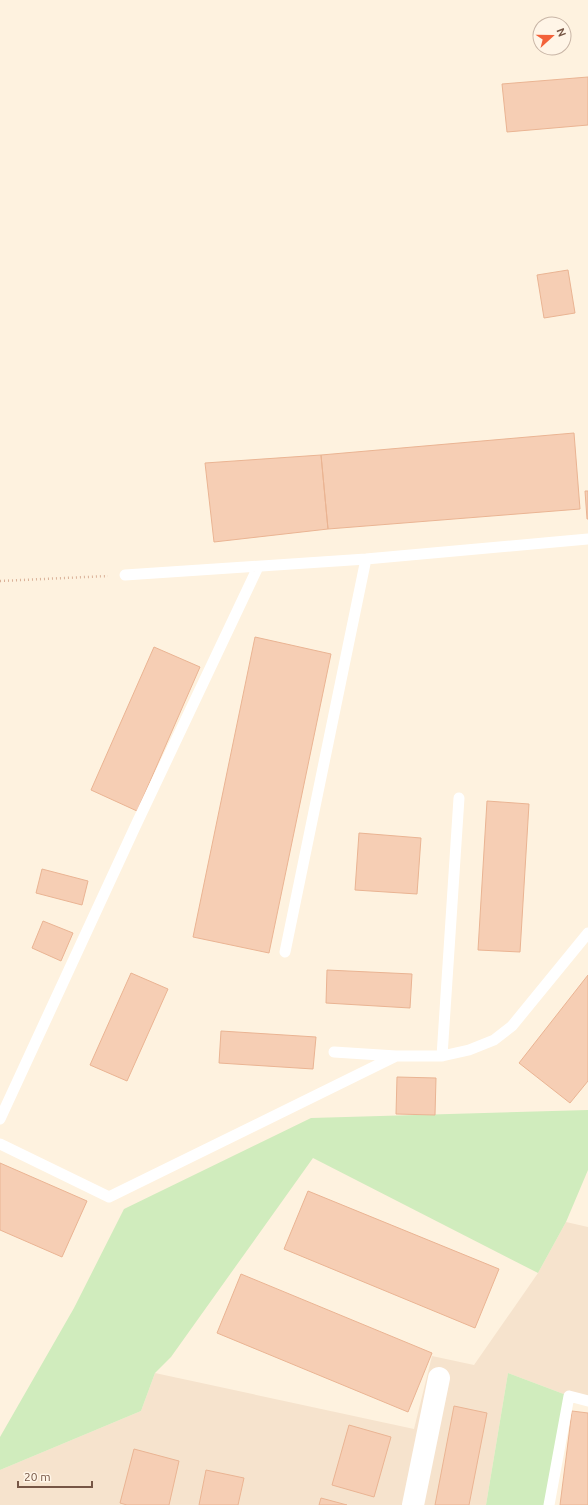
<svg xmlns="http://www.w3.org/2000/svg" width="588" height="1505" font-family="Ubuntu,sans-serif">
<rect width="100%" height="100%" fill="#fef2df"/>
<path fill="#f6e3cd" d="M 566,1222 L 588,1227 L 588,1401 L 569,1396 L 508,1373 L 486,1505 L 0,1505 L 0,1470 L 141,1411 L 155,1373 L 414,1429 L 432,1356 L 474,1365 L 538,1273 Z"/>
<path fill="#d0ecbd" d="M 588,1110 L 588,1170 L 566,1222 L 538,1273 L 313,1158 L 171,1357 L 155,1373 L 141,1411 L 0,1470 L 0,1437 L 74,1308 L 124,1209 L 311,1118 Z
M 508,1373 L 569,1396 L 549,1505 L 486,1505 Z"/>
<path fill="#f6ceb4" stroke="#eab493" d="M 588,77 L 588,125 L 507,132 L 502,84 Z
M 568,270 L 575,313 L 544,318 L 537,275 Z
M 574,433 L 580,509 L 328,529 L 321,455 Z
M 321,455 L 328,529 L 214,542 L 205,463 Z
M 585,491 L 588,491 L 588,519 L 587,519 Z
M 255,637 L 331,654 L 269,953 L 193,937 Z
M 154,647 L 200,667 L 137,811 L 91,790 Z
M 487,801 L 529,804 L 520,952 L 478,950 Z
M 359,833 L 421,838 L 417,894 L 355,890 Z
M 42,869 L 88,881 L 82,905 L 36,893 Z
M 43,921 L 73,933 L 61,961 L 32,948 Z
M 327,970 L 412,974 L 410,1008 L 326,1003 Z
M 131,973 L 168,989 L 127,1081 L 90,1065 Z
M 588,975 L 588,1081 L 570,1103 L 519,1063 Z
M 221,1031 L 316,1037 L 313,1069 L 219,1063 Z
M 397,1077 L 436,1078 L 435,1115 L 396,1114 Z
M 0,1163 L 87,1201 L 62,1257 L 0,1230 Z
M 308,1191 L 499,1269 L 475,1328 L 284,1249 Z
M 241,1274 L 432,1353 L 408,1412 L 217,1333 Z
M 454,1406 L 487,1413 L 469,1505 L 435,1505 Z
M 572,1411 L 588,1413 L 588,1505 L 560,1505 Z
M 349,1425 L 391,1437 L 374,1497 L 332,1485 Z
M 134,1449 L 179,1461 L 169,1505 L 127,1505 L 120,1503 Z
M 206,1470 L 244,1478 L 238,1505 L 199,1505 Z
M 321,1498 L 347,1505 L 319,1505 Z"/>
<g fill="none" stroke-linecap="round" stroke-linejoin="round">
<path stroke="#dab198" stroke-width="2.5" stroke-dasharray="1 3" stroke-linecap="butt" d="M 0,581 L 108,576"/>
<path stroke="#fff" stroke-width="11" d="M 125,575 L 366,559 L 588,539
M 285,952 L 366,559
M 334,1052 L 396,1056
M 442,1056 L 459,798
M 0,1119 L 135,827 L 258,567
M 0,1144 L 109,1197 L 396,1056 L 442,1056 L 469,1050 L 494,1040 L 512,1026 L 588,933
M 549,1505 L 569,1396 L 588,1401"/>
<path stroke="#fff" stroke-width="22" d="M 413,1505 L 439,1378"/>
</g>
<g transform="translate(552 36) rotate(69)"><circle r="19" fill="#fff5e7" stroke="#c8b5a6"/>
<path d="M0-3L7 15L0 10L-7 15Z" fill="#f36139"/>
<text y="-6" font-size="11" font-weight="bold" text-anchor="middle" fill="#765645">N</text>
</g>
<path d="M18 1481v6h74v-6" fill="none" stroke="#765645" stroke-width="2"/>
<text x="24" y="1481" font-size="12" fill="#765645" stroke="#fff5e7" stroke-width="3" paint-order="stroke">20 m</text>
</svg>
